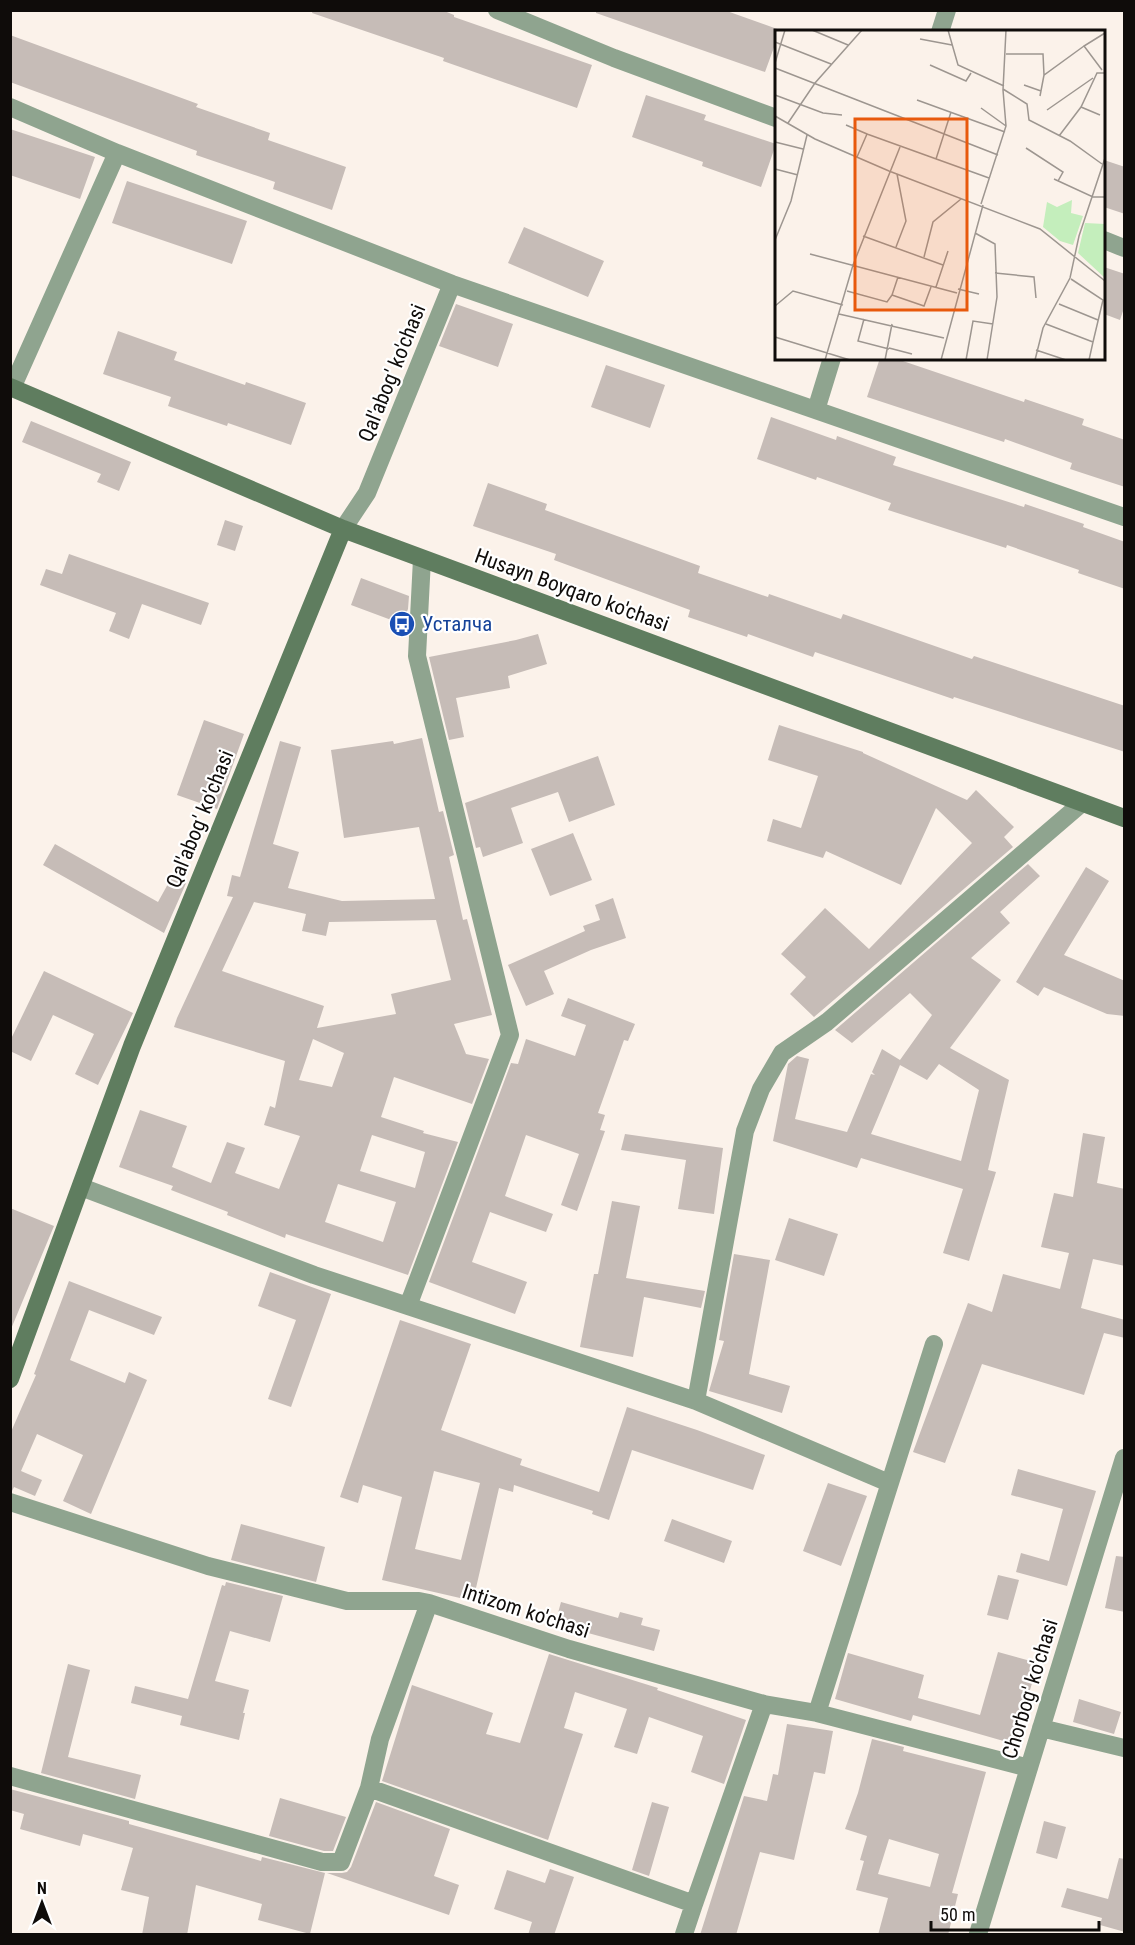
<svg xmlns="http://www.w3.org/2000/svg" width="1135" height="1945" font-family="'Roboto Condensed',sans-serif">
<rect width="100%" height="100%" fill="#fbf2ea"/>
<path fill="#c6bcb7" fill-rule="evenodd" d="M 313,10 L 442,10 L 454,15 L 454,17 L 592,65 L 577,108 L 443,61 L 444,58 L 312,13 Z
M 596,10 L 724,10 L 780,30 L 777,32 L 777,39 L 765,72 L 596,13 Z
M 10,35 L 198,104 L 196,107 L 270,133 L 268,140 L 346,167 L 332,210 L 273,189 L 275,182 L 196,155 L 197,151 L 10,82 Z
M 646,95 L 706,115 L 704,120 L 776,144 L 761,187 L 702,166 L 703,162 L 632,137 Z
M 10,129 L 95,157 L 80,199 L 10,175 Z
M 1104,160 L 1125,167 L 1125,214 L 1104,207 Z
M 127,181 L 247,221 L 232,264 L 112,223 Z
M 524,227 L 604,261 L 588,297 L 508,263 Z
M 1104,267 L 1125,274 L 1125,305 L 1120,320 L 1104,314 Z
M 456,304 L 513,324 L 498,367 L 439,346 Z
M 118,331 L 177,352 L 174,360 L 245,385 L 246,382 L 306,403 L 291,445 L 228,423 L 227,426 L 168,406 L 171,397 L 103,374 Z
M 880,358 L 894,358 L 1024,402 L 1025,399 L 1084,419 L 1082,425 L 1125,440 L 1125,487 L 1070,469 L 1072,463 L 1005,439 L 1004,442 L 867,397 Z
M 606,365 L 665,385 L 650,428 L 591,407 Z
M 771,417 L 836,440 L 837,436 L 896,457 L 893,465 L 1024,507 L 1025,504 L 1084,524 L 1083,527 L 1125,542 L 1125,589 L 1078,573 L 1079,570 L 1007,545 L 1006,548 L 888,510 L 891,503 L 817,477 L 816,480 L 757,459 Z
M 31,421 L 131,462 L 119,491 L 97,482 L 101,474 L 22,442 Z
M 488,483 L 547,504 L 545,510 L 700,566 L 698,573 L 768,597 L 769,594 L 841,619 L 843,614 L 972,659 L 974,656 L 1125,706 L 1125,752 L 954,697 L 953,699 L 815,652 L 813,657 L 748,634 L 747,637 L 688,617 L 690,610 L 554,560 L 556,554 L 473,526 Z
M 225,520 L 243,526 L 235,551 L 217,545 Z
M 69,554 L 209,603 L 201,625 L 142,604 L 129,639 L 109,631 L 116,613 L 40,585 L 46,569 L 62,574 Z
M 361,578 L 409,596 L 408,609 L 402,624 L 351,605 Z
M 538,634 L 547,664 L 508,676 L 510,688 L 456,698 L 464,737 L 449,740 L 429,657 L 516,640 Z
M 204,720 L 244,734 L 217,809 L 177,795 Z
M 779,725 L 863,752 L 863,753 L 967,800 L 976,790 L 1014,827 L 1004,837 L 1013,847 L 814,1017 L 790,994 L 806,977 L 781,954 L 825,908 L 869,949 L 972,843 L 936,808 L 901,885 L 826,851 L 823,858 L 767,841 L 773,819 L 801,828 L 818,776 L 768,760 Z
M 422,738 L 439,812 L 443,811 L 454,855 L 449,857 L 463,920 L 467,919 L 492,1015 L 454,1024 L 466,1054 L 489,1059 L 472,1104 L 394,1077 L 381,1117 L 424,1131 L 423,1133 L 458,1142 L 408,1275 L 286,1234 L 285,1238 L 227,1215 L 228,1212 L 171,1190 L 173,1186 L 119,1167 L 140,1110 L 187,1126 L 172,1167 L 211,1183 L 227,1142 L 245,1148 L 235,1173 L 279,1189 L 300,1136 L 264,1125 L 270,1106 L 275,1108 L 285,1061 L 174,1027 L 177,1018 L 233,897 L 227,896 L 232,875 L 240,877 L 280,741 L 301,747 L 273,844 L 299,852 L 288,888 L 342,901 L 435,899 L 419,827 L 344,838 L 331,750 L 393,741 L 394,744 ZM 254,902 L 306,914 L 302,931 L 326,936 L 329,922 L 436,920 L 451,980 L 391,994 L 396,1014 L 317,1028 L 324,1006 L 222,971 ZM 313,1039 L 344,1053 L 332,1087 L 299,1080 ZM 372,1135 L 425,1152 L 415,1188 L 360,1171 ZM 338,1184 L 396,1202 L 383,1242 L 325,1222 Z
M 598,756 L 615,805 L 569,822 L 558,792 L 511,808 L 523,843 L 483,857 L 480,847 L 476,848 L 465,803 Z
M 573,833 L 592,880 L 550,896 L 531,849 Z
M 55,844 L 158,902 L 174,873 L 187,881 L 164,933 L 43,865 Z
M 1028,864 L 1040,876 L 1000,912 L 1010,923 L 971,958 L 1001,980 L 950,1048 L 1009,1080 L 988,1170 L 996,1172 L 969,1261 L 943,1253 L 963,1189 L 861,1158 L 857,1168 L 773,1141 L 788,1064 L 797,1056 L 809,1059 L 795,1119 L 847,1132 L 871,1074 L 875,1075 L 872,1072 L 882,1049 L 900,1060 L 932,1015 L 910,993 L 852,1043 L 835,1030 ZM 939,1064 L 979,1090 L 961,1161 L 871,1134 L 900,1065 L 927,1080 Z
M 1086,867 L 1109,881 L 1064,955 L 1125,981 L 1125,1016 L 1107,1014 L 1044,987 L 1038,996 L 1016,982 Z
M 613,898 L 626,938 L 591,950 L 544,971 L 554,994 L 526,1006 L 508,965 L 585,931 L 583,926 L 600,920 L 595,905 Z
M 44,971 L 133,1013 L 98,1085 L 75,1074 L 94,1034 L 53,1015 L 31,1061 L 10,1051 L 10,1041 Z
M 568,998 L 635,1024 L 628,1041 L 624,1040 L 598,1113 L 605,1115 L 600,1130 L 605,1131 L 577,1211 L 561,1205 L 579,1154 L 526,1135 L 505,1196 L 553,1214 L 546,1232 L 490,1212 L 472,1262 L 527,1282 L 515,1314 L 429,1282 L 511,1063 L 518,1064 L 526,1039 L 575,1056 L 586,1025 L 561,1016 Z
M 1083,1133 L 1105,1137 L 1097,1183 L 1125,1189 L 1125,1266 L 1093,1259 L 1081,1308 L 1125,1320 L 1125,1338 L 1104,1333 L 1084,1395 L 982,1364 L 945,1463 L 913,1452 L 968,1303 L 992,1312 L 1003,1274 L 1060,1289 L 1069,1253 L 1041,1247 L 1054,1193 L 1073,1197 Z
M 625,1134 L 723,1148 L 714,1214 L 678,1209 L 686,1160 L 621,1150 Z
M 612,1201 L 640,1206 L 626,1278 L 705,1291 L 701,1308 L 644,1297 L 633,1357 L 580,1347 L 594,1274 L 598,1274 Z
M 10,1208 L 54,1226 L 11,1329 L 10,1329 Z
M 789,1218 L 838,1234 L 824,1276 L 775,1260 Z
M 734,1254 L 770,1260 L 749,1374 L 790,1386 L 782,1413 L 709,1391 L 724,1341 L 719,1340 Z
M 270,1272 L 331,1294 L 291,1407 L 268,1399 L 296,1320 L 258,1306 Z
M 69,1281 L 162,1317 L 154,1335 L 89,1310 L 70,1360 L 125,1383 L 129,1372 L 147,1380 L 91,1514 L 63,1501 L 83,1455 L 37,1434 L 21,1471 L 42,1480 L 35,1496 L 14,1487 L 12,1491 L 10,1491 L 10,1434 L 36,1375 L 34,1374 Z
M 400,1320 L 471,1344 L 441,1430 L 522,1459 L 520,1465 L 599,1492 L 627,1407 L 697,1430 L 765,1455 L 753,1490 L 632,1450 L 609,1520 L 592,1514 L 593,1511 L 514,1485 L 513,1492 L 499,1488 L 473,1601 L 382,1580 L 402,1497 L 363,1485 L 358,1503 L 340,1497 ZM 434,1471 L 480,1483 L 461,1560 L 415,1549 Z
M 1018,1469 L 1096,1491 L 1067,1586 L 1016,1572 L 1021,1553 L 1049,1561 L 1063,1509 L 1011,1495 Z
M 828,1483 L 867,1496 L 841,1566 L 803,1551 Z
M 672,1519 L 732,1541 L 724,1563 L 664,1541 Z
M 241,1524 L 325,1547 L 316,1582 L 231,1560 Z
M 1116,1556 L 1125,1557 L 1125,1612 L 1105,1608 Z
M 998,1575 L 1019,1580 L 1008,1620 L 987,1615 Z
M 226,1582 L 283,1596 L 270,1642 L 230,1631 L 215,1681 L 249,1690 L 243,1713 L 245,1713 L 239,1740 L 180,1725 L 182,1716 L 131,1703 L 135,1686 L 188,1699 L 222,1585 L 225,1586 Z
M 561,1602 L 618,1618 L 620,1612 L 643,1618 L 641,1625 L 660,1630 L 654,1651 L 555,1624 Z
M 998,1652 L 1038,1663 L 1014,1744 L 913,1715 L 911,1721 L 835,1699 L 848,1653 L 924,1675 L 918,1698 L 980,1715 Z
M 549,1654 L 658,1688 L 657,1690 L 746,1720 L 724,1784 L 691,1772 L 703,1736 L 649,1717 L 637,1754 L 614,1747 L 627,1709 L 575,1692 L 564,1728 L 583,1734 L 548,1840 L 382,1781 L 412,1685 L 493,1713 L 486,1734 L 520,1743 Z
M 68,1664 L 90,1670 L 68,1757 L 141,1775 L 135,1799 L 41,1773 Z
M 1079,1699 L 1121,1712 L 1114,1734 L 1073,1722 Z
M 787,1724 L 833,1731 L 825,1774 L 814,1772 L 794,1860 L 760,1852 L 736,1935 L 700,1935 L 744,1796 L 767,1801 L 773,1774 L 778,1775 Z
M 872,1739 L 904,1747 L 903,1751 L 986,1772 L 952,1893 L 958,1894 L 948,1935 L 878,1935 L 888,1898 L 856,1890 L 864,1861 L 860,1860 L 867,1836 L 845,1829 L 858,1793 ZM 889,1839 L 939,1854 L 930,1887 L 878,1874 Z
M 10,1789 L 129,1821 L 129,1824 L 261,1861 L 262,1857 L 325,1873 L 310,1934 L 258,1920 L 262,1904 L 196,1885 L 187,1935 L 142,1935 L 149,1897 L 121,1890 L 133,1848 L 83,1834 L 80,1846 L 20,1829 L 24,1814 L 10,1810 Z
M 280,1798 L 346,1817 L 333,1851 L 324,1851 L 269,1836 Z
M 376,1802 L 450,1829 L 434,1876 L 459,1885 L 449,1915 L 327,1873 L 342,1873 L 347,1872 L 351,1867 Z
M 652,1802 L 669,1807 L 649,1876 L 632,1870 Z
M 1044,1821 L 1066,1827 L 1057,1859 L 1036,1853 Z
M 1119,1858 L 1125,1859 L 1125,1932 L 1100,1925 L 1102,1918 L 1061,1907 L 1067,1888 L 1108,1899 Z
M 550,1869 L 574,1877 L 554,1935 L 528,1935 L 532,1922 L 494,1909 L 507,1870 L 545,1883 Z"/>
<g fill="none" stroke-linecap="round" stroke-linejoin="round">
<path stroke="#8fa48f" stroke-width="18" d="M 497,10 L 614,58 L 776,118
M 940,32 L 947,10
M 10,107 L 117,153 L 12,388
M 117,153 L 452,284 L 1124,517
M 1104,240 L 1124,248
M 816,410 L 832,358
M 343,529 L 367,493 L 452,284
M 81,1187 L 314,1275 L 696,1401 L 889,1483
M 408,1306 L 510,1035 L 417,656 L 422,559
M 696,1401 L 745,1131 L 761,1089 L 782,1053 L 827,1022 L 1082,803
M 10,1502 L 208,1566 L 347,1601 L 419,1601 L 429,1603 L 569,1649 L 764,1704 L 817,1713 L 1029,1768
M 429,1603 L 380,1739 L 369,1788 L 694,1904 L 764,1704
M 817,1713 L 934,1344
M 1041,1728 L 1124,1748
M 10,1776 L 322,1862 L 341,1862 L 369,1788
M 684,1934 L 694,1904
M 978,1934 L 1124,1458"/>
<path stroke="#5f7d5f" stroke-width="18" d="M 10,387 L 343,529 L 1124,818
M 10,1379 L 132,1046 L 343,529"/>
</g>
<defs>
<g id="bus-disc" transform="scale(1.35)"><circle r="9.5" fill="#1a4fb4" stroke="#fff"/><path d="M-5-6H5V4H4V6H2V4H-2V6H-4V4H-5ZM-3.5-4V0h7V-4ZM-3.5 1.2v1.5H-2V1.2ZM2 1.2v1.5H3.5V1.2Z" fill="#fff"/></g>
</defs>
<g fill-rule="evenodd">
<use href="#bus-disc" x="402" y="624"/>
</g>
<g text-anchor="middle" stroke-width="4.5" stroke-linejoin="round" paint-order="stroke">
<g font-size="21" fill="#0f0c0a" stroke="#fff">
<text transform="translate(392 373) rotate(-68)" y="7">Qal'abog' ko'chasi</text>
<text transform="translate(572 590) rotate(20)" y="7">Husayn Boyqaro ko'chasi</text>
<text transform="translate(200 819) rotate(-68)" y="7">Qal'abog' ko'chasi</text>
<text transform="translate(526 1611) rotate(18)" y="7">Intizom ko'chasi</text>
<text transform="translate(1030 1689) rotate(-73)" y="7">Сhorbog' ko'chasi</text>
</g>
<g font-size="21" fill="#164399" stroke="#fff" text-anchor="start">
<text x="422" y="631">Усталча</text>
</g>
</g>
<g transform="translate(775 30)">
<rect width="330" height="330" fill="#fbf2ea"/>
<path d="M 297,170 L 296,183 L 308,186 L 298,215 L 285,211 L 268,197 L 272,172 L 282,177 ZM 310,193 L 330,194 L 330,248 L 303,223 Z" fill="#c4eebc"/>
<path fill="none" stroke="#9d9690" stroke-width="1.5" d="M 37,0 L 73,15M 173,0 L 183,35 L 229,56M 145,9 L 177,15M 0,12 L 56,34M 231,24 L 268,24 L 269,45 L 309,16M 0,33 L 10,0M 155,35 L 191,51 L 196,43M 0,38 L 223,125M 327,40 L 309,16 L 330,3M 249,55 L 266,61M 228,59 L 252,74 L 254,90 L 295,111 L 327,134M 0,65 L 48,83 L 67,85M 265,66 L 269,45M 142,70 L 230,102M 306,77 L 325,85M 206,78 L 231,96M 272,80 L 318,48M 0,86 L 40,109 L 114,141 L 265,199 L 330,251M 13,93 L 40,53 L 87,0M 71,95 L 92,104 L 82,127M 92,104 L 214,148M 284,106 L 306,77 L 322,43 L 330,43M 0,112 L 28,119M 251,118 L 288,142 L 283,151M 161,129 L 176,82M 0,139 L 23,145M 279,149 L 318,167 L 330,167M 206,174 L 231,96 L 228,60 L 231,0M 200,203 L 220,214 L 222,267 L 212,330M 88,206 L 168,235M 0,210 L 16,171 L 32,105M 121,217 L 131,191 L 122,144M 35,224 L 182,263M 149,227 L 158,192 L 186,169M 220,243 L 259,247 L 261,268M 123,247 L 117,265 L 149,276 L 156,257M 296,249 L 328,270 L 318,312M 161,257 L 173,221M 183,259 L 204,264M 72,261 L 112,272 L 117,265M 284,274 L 323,290M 0,276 L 18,261 L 68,275M 64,284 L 169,308M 89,289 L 83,311 L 114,319M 271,294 L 318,312 L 314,330M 0,307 L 75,330M 114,318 L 137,324M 261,320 L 291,330M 50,330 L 78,235 L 125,117M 110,330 L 117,294M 166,330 L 208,175M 191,330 L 198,291 L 218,294M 260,330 L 268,298 L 295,248 L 304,206 L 330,128"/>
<path fill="#e8590c" fill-opacity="0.15" stroke="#e8590c" stroke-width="3" d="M 80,89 L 192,89 L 192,280 L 80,280 Z"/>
<rect width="330" height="330" fill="none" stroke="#0f0c0a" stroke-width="3"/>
</g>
<rect width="1135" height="1945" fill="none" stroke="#0f0c0a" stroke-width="24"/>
<g transform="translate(42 1903)" stroke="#ffffff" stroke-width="4.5" paint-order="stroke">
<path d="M0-4.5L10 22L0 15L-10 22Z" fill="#0f0c0a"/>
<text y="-9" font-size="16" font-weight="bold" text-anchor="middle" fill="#0f0c0a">N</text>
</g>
<path d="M931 1921v9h168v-9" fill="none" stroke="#0f0c0a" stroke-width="3"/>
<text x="940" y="1921" font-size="18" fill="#0f0c0a" stroke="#ffffff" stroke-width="4.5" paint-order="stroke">50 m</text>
</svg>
